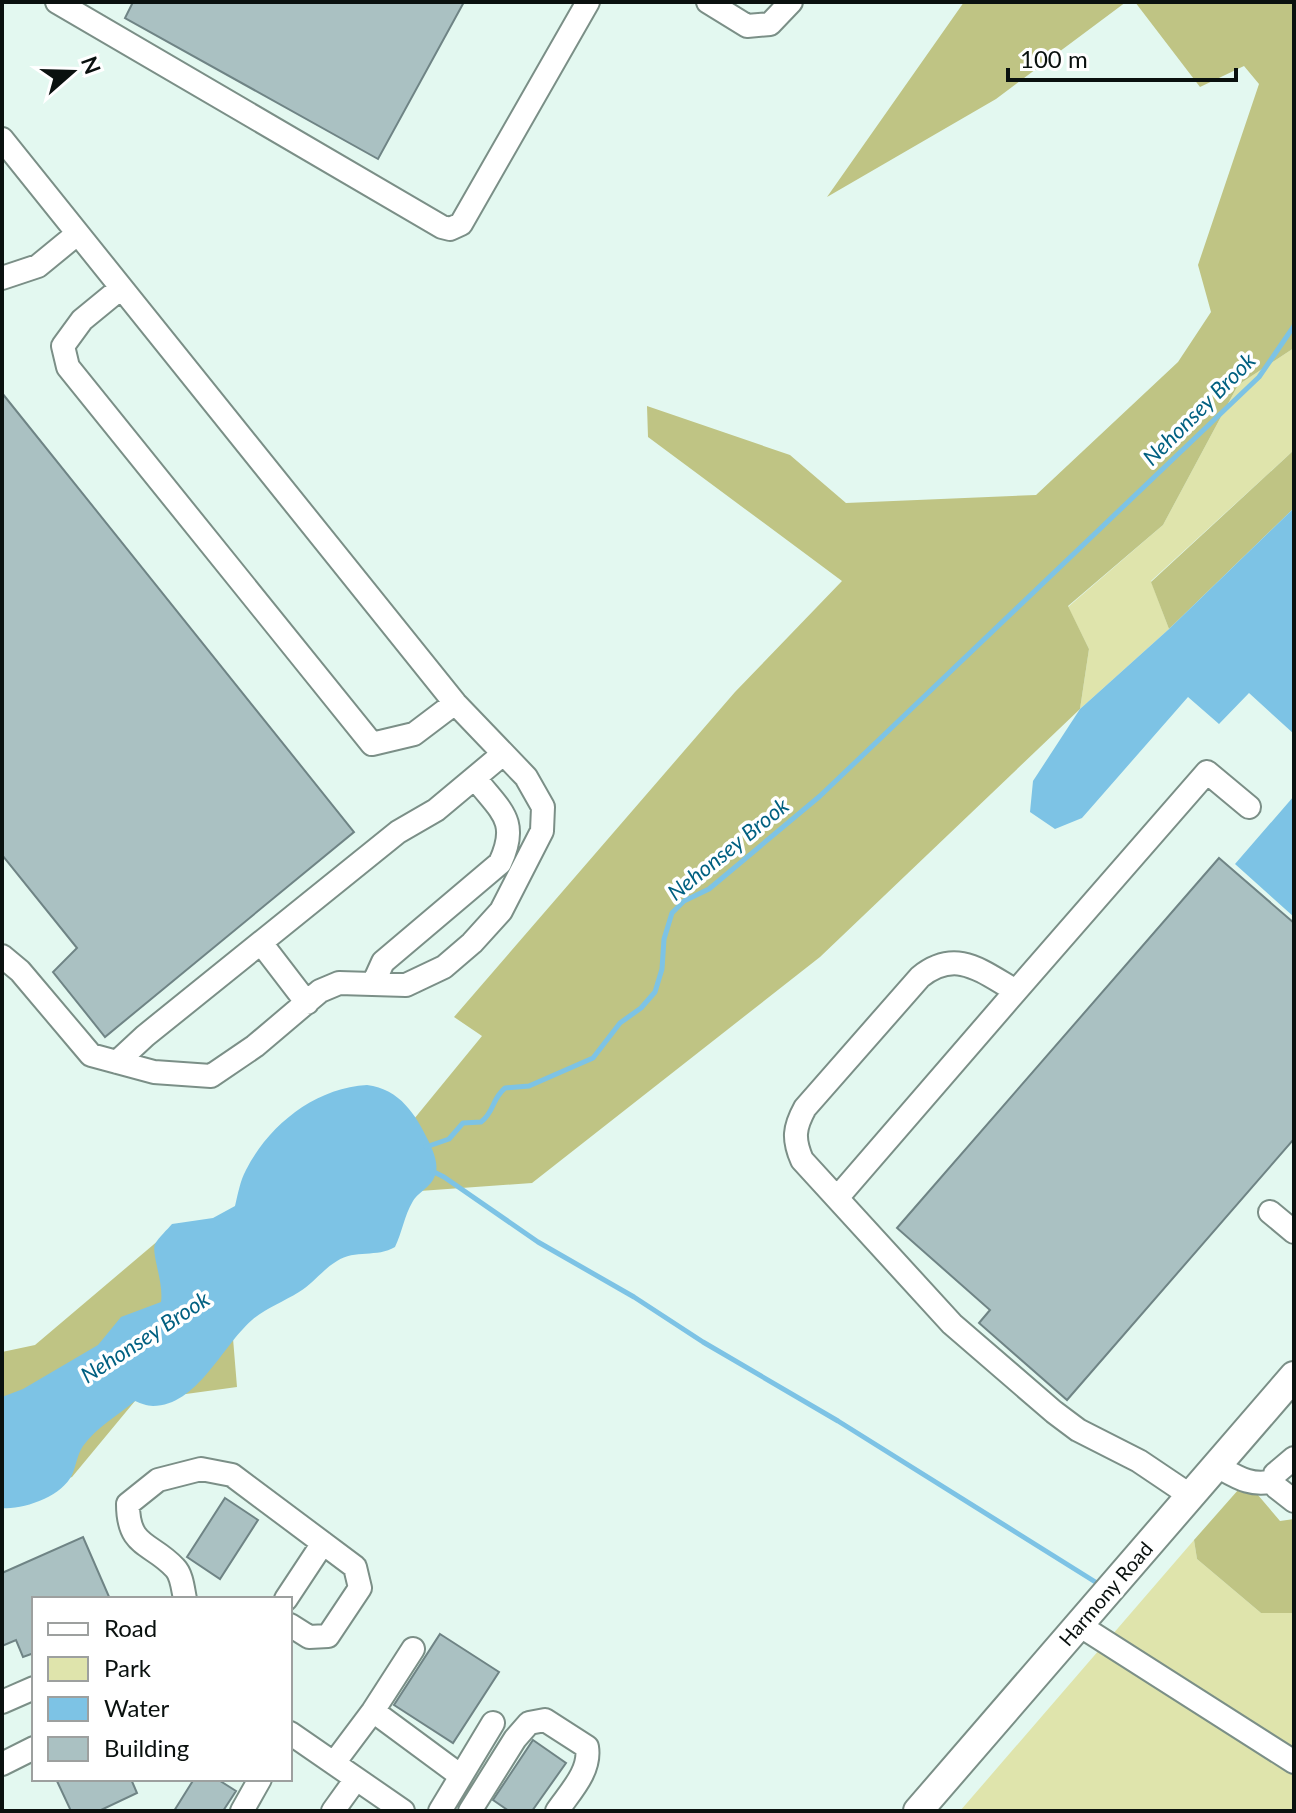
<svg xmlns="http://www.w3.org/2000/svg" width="1296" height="1813" font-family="Lato,sans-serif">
<rect width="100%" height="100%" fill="#e3f8f0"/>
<path fill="#dfe4ac" d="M 1294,348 L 1294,450 L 1151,581 L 1169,629 L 1080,709 L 1089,649 L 1068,607 L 1163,525 L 1238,385 Z
M 1194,1540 L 1197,1559 L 1261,1613 L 1294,1613 L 1294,1811 L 960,1811 Z"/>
<path fill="#bfc484" d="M 964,2 L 1126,2 L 996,99 L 827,197 Z
M 1135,2 L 1294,2 L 1294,348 L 1238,385 L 1163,525 L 1068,606 L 1089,649 L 1080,709 L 820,957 L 532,1183 L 392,1193 L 405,1130 L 482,1036 L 454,1017 L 735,692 L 842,581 L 648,437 L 647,406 L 790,455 L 846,503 L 1036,495 L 1178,362 L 1211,312 L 1198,265 L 1259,84 L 1244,66 L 1200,87 Z
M 1294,450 L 1294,508 L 1169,629 L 1151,582 Z
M 179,1223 L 230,1302 L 237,1387 L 135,1401 L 72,1477 L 2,1503 L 2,1352 L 35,1345 Z
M 1246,1481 L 1280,1521 L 1294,1519 L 1294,1613 L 1261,1613 L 1197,1559 L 1194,1540 Z"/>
<path fill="#7dc3e5" d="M 1294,508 L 1294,734 L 1249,693 L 1219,724 L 1188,697 L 1082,818 L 1055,829 L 1030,812 L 1033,781 L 1080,709 L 1169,629 Z
M 1294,796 L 1294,917 L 1235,864 Z
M 367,1085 C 400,1089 416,1115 429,1142 C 433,1151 438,1162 436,1172 C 433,1187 420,1190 413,1201 C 404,1216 402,1233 395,1247 C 377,1258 355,1249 337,1261 C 323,1269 313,1284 299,1292 C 283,1302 266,1308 252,1320 C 222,1346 197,1406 153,1406 C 147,1406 140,1403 135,1401 C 118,1415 96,1428 83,1446 C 77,1455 76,1466 72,1475 C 62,1496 24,1510 2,1508 L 2,1397 L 23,1389 L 98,1345 L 121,1317 L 161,1302 C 164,1283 151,1253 155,1244 C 159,1237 167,1230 172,1224 L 213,1218 L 235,1206 C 238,1194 240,1181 246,1170 C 269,1125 315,1088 367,1085 Z"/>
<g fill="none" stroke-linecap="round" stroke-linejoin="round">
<path stroke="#7dc3e5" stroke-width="5" d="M 426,1147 L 449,1139 L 463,1123 L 481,1122 C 495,1111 491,1100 505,1088 L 529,1086 L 593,1058 L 620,1023 L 641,1008 L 655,992 L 662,969 L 664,939 L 672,913 L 684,901 L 709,889 L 820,796 L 1259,377 L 1294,326
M 432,1171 L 444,1177 L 538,1242 L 634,1297 L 703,1342 L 838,1421 L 1097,1583"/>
</g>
<path fill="#aac1c2" stroke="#6f8485" stroke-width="2" d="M 133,2 L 464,2 L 378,159 L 125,18 Z
M 2,393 L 354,832 L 105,1037 L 53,972 L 77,948 L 2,855 Z
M 1219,858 L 1294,923 L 1294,1139 L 1067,1400 L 979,1323 L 990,1310 L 897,1228 Z
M 225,1498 L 258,1520 L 220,1579 L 187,1557 Z
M 83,1537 L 110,1599 L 34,1599 L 34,1653 L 23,1657 L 16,1640 L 2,1646 L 2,1573 Z
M 440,1634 L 499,1672 L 453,1743 L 394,1705 Z
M 533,1740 L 566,1763 L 532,1811 L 509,1811 L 493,1800 Z
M 56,1779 L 131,1779 L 137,1793 L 99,1811 L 71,1811 Z
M 194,1779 L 217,1779 L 236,1791 L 223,1811 L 174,1811 Z"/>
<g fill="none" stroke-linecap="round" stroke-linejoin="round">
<g stroke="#7b8f87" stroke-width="26">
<path id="minor" d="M 57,2 L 442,227 L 450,229 L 461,224 L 588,2
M 708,2 L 747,26 L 770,24 L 791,2
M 2,139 L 455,703 L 526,777 L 543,807 L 542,831 L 501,911 L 472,943 L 444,967 L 406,985 L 339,983 L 320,991 L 255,1046 L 211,1076 L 154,1072 L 91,1055 L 20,971 L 2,956
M 2,278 L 38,266 L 77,234
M 121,288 L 82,320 L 63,346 L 68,367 L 372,744 L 414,734 L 455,703
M 261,943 L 307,1003
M 373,984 L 383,962 L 500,863 C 520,820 500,811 475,778
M 117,1062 L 145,1036 L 398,832 L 436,810 L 503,754
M 837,1198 L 1016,991
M 1270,1212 L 1294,1232
M 1217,1466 C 1237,1477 1251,1487 1274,1481 L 1275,1474 L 1294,1458
M 1274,1481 L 1276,1487 L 1294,1501
M 1191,1496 L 1139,1461 L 1078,1430 L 1054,1412 L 952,1324 L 802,1160 C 793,1139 794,1128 805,1108 L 920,977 C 956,948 981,971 1016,991 L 1207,772 L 1249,807
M 185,1599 C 183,1590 182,1575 175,1568 C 151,1542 128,1548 128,1504 L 158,1480 L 201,1469 L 232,1475 L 355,1567 L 360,1588 L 328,1636 L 309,1637 L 290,1625
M 286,1599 L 323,1543
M 1079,1625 L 1294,1762
M 2,1702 L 34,1688
M 373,1711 L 461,1776
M 290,1733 L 403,1811
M 334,1763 L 373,1711 L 413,1649
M 2,1764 L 34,1748
M 242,1811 L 260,1779
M 333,1811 L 356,1779
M 440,1811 L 493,1723
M 470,1811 L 515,1739 L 529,1723 L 545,1720 L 587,1747 C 591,1771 570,1792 557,1811"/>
</g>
<g stroke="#7b8f87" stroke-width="32">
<path id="major" d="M 918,1811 L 1294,1376"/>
</g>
<use href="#minor" stroke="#fff" stroke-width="22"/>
<use href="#major" stroke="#fff" stroke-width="28"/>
</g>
<g text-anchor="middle" stroke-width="7" stroke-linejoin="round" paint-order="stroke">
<g font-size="20" fill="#0a110f" stroke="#fff">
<text transform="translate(1106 1594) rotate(-49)" y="7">Harmony Road</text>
</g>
<g font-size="22" font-style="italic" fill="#006081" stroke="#fff">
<text transform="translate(1199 409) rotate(-45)" y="8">Nehonsey Brook</text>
<text transform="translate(728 849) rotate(-39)" y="8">Nehonsey Brook</text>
<text transform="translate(145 1337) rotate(-33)" y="8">Nehonsey Brook</text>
</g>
</g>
<rect width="1296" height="1813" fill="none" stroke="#0a110f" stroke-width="8"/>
<rect x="32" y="1597" width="260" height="184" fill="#ffffff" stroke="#9da09f" stroke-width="2"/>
<rect x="48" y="1623" width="40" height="12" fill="#ffffff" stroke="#9da09f" stroke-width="2"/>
<text x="104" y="1637" font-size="24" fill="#0a110f">Road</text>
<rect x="48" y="1657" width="40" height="24" fill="#dfe4ac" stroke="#9da09f" stroke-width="2"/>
<text x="104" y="1677" font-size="24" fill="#0a110f">Park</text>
<rect x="48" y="1697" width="40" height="24" fill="#7dc3e5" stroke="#9da09f" stroke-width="2"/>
<text x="104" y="1717" font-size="24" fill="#0a110f">Water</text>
<rect x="48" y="1737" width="40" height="24" fill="#aac1c2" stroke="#9da09f" stroke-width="2"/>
<text x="104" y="1757" font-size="24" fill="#0a110f">Building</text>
<g transform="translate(72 72) rotate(70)" stroke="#ffffff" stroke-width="6" paint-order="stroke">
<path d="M0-6L14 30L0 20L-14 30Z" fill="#0a110f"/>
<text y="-12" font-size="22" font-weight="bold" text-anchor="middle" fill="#0a110f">N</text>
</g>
<path d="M1008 68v12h228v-12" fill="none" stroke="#0a110f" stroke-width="4"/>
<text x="1020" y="68" font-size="24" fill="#0a110f" stroke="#ffffff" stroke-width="6" paint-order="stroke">100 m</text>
</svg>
